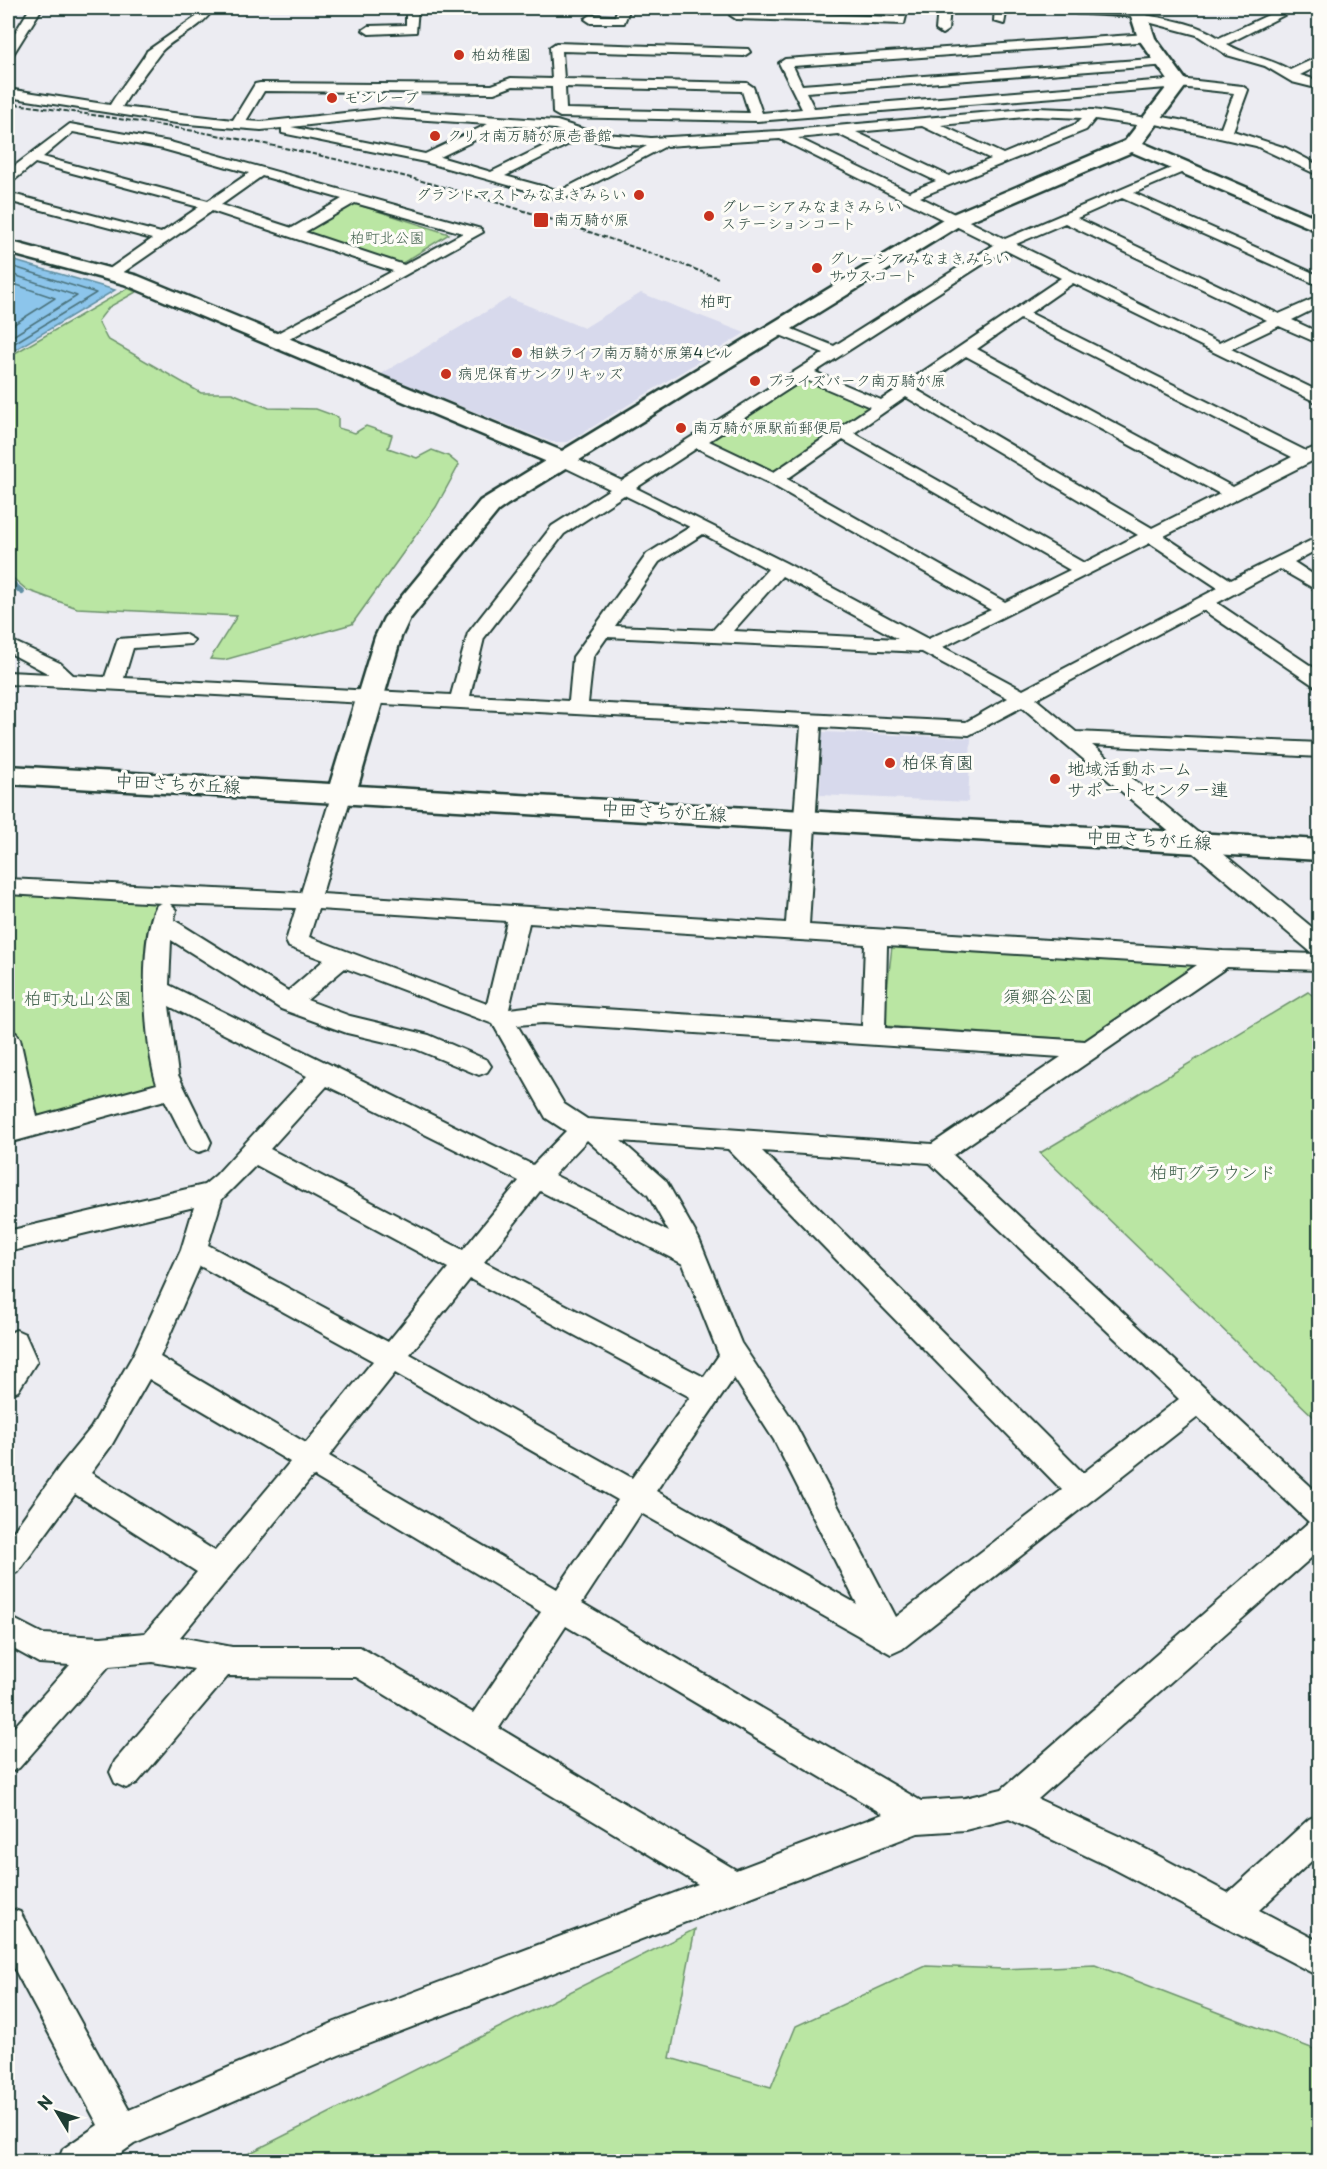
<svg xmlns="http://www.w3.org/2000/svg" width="1327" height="2169" font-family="'Playpen Sans','Klee One',sans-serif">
<rect width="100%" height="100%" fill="#ececf2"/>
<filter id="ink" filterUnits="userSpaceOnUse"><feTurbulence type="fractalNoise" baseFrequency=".0167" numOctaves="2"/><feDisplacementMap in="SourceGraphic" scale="12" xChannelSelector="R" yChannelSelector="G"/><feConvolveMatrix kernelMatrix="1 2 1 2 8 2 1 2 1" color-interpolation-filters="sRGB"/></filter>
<g filter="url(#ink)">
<path fill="#d7d9ec" d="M 641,293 L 745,333 L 568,442 L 551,442 L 381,374 L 509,298 L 584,328 Z
M 822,732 L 971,738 L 968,802 L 820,795 Z"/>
<path fill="#bae6a3" stroke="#6c926c" stroke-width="1.5" d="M 350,202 L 449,234 L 398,266 L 299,233 Z
M 128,288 L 136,292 L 109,307 L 98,321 L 107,339 L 201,393 L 232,393 L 269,408 L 316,409 L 338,417 L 338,428 L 355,433 L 366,426 L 392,435 L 388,448 L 417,458 L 432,450 L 448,456 L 459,465 L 436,507 L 352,624 L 224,660 L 210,659 L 237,616 L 77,608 L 27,590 L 8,574 L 8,357 Z
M 806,379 L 870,408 L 774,471 L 710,441 Z
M 8,893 L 163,900 L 146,954 L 148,999 L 161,1086 L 38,1118 L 8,1003 Z
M 892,946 L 1196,965 L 1085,1040 L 883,1026 Z
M 1308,992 L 1320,1001 L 1319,1422 L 1040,1153 Z
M 695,1929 L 670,2058 L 771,2087 L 796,2026 L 926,1966 L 1004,1969 L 1095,1965 L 1319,2051 L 1319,2161 L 234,2161 Z"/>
<path fill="#8cc5eb" stroke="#608fa2" stroke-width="1.5" d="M 8,259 L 115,290 L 8,354 Z"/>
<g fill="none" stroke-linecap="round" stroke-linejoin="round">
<path stroke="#4b737d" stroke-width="1.5" d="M 8,265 L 96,293 L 8,347
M 8,273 L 77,296 L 8,339
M 8,282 L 55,298 L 8,328"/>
<path stroke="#608fa2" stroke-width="6" d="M 8,580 L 22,592"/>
<g stroke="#1f3d34" stroke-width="4">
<path id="street" d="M 30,8 L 42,8 L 12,56 L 8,57 L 8,44 Z
M 202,8 L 214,8 C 198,33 174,36 160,53 C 148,69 133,88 122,107 L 233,120 L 255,84 L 260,83 L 492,85 L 511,78 L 552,79 L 550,47 L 556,43 L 748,49 L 750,52 L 744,56 L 562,51 L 564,79 L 747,83 L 753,87 L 762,113 L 802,109 L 779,63 L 785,59 L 1147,34 L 1151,35 L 1151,41 L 793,66 L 802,85 L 1165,58 L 1169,59 L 1169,65 L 806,92 L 814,108 L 1179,79 L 1242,86 L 1248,90 L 1233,131 L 1286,148 L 1320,166 L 1320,176 L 1256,146 L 1156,124 L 1150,127 L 1095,119 L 1086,130 L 920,197 L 1005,239 L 1183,163 L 1188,164 L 1188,170 L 1134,193 L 1320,276 L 1320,286 L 1122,198 L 1077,218 L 1279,314 L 1320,296 L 1320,306 L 1292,320 L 1320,333 L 1320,344 L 1279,326 L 1231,349 L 1320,392 L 1320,404 L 1073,283 L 1030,313 L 1306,451 L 1320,445 L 1320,457 L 1164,536 L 1231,580 L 1320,536 L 1320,548 L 1294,562 L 1320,579 L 1320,592 L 1280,569 L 1217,603 L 1320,672 L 1320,687 L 1313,685 L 1203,610 L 1036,699 L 1076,732 L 1320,743 L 1320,757 L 1092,745 L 1320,934 L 1320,970 L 1227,967 L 953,1155 L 1320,1495 L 1320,1550 L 1038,1799 L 1138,1845 L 1228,1893 L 1309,1819 L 1320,1814 L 1320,1853 L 1259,1910 L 1320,1942 L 1320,1977 L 1114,1869 L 1009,1819 L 965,1830 L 918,1833 L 339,2055 L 134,2144 L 108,2162 L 58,2162 L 63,2149 L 98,2125 L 8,1957 L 8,1908 L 20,1912 L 129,2110 L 335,2022 L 698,1884 L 356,1677 L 228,1676 L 137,1783 L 126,1788 L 115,1783 L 110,1772 L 115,1761 L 194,1669 L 153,1662 L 109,1666 L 19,1768 L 8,1773 L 8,1734 L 70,1665 L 39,1663 L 8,1646 L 8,1616 L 43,1634 L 101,1637 L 145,1633 L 197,1572 L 75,1494 L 18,1572 L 8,1576 L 8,1539 L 60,1466 L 91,1428 L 133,1355 L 181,1250 L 194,1207 L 8,1252 L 8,1231 L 204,1185 L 216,1175 L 307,1076 L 169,1006 L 178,1075 L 211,1142 L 208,1149 L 199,1152 L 190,1149 L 165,1100 L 8,1143 L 8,1125 L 14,1123 L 8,1093 L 8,1030 L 16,1033 L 20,1039 L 37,1117 L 157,1084 C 144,1047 138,937 157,905 L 162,903 L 8,894 L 8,879 L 301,893 L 332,793 L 335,788 L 349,788 L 352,793 L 322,894 L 786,923 L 801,726 L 8,684 L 8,672 L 49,674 L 8,652 L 8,639 L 60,663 L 73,675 L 105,677 L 118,639 L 184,634 L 194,640 L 191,644 L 133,648 L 124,678 L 451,695 L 468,633 L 552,526 L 610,489 L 556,463 L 553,459 L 556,455 L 568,455 L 622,481 L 824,353 L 770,331 L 768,328 L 770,325 L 782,325 L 834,346 L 994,245 L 780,139 L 666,146 L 562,200 L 425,162 L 282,133 L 282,128 L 261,130 L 176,123 L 8,97 L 8,89 L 110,105 C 116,94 146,56 147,51 L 196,17 ZM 513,86 L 552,87 L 553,113 L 560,117 L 757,121 L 1179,87 L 1234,93 L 1221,128 L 1153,115 L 1147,118 L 1093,110 L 1036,108 L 780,131 L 651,138 L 595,133 L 557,121 L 382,109 L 261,122 L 246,121 L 264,91 L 494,93 ZM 565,87 L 742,91 L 749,113 L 566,109 ZM 1036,116 L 1082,118 L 1076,124 L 1003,154 L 941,125 ZM 382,117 L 488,124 L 425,154 L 291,127 ZM 506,125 L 555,129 L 568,134 L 491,172 L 440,157 ZM 922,126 L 991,159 L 949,176 L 856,132 ZM 838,134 L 936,181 L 909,192 L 798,138 ZM 581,138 L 613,144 L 647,146 L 560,191 L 505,176 ZM 1065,223 L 1267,320 L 1219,343 L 1016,244 ZM 1005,250 L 1061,278 L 881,400 L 815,372 ZM 1020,319 L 1292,457 L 1233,487 L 977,349 ZM 966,356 L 1220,494 L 1152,528 L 917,390 ZM 804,379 L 870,407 L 774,472 L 709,441 ZM 906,397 L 1138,535 L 1084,563 L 854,433 ZM 843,440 L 1070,570 L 1005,602 L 787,479 ZM 697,448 L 769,483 L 991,610 L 928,639 L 786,563 L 636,488 ZM 624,495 L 690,527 L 647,554 L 576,653 L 573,657 L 569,701 L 470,696 L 484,638 L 564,534 ZM 703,534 L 768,569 L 713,630 L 615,626 L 659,562 ZM 1150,543 L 1218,588 L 1023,690 L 943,647 ZM 782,576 L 898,639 L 733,631 ZM 607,637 L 922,652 L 1008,698 L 966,722 L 588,703 L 593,657 ZM 1022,707 L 1312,953 L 1315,954 L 1223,951 L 809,925 L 821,727 L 969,735 ZM 170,904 L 296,908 L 286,941 L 289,947 L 324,960 L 288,991 L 174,920 L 176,910 ZM 318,909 L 507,921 L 487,1004 L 309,937 ZM 529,923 L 865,944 L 862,1026 L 543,1005 L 509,1009 ZM 171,940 L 281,1009 L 347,1033 L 416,1049 L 479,1075 L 487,1072 L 491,1066 L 487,1060 L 429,1035 L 350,1016 L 307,1000 L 345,968 L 493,1024 L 546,1118 L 566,1131 L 533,1165 L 169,985 ZM 887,946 L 1197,965 L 1085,1041 L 885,1028 ZM 543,1023 L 1061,1057 L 932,1144 L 587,1119 L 564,1104 L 517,1025 ZM 327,1086 L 350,1097 L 519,1181 L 463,1250 L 270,1149 ZM 587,1140 L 648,1195 L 669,1232 L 554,1175 ZM 621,1141 L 728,1149 L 1062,1490 L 896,1617 L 794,1422 L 741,1343 L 699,1239 L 666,1181 ZM 762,1151 L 930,1163 L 1179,1399 L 1083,1473 ZM 256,1165 L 448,1268 L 388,1342 L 208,1245 L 222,1199 ZM 540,1191 L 683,1264 L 719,1355 L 704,1377 L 484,1262 ZM 200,1266 L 373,1361 L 306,1443 L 160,1357 ZM 470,1279 L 690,1397 L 632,1478 L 410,1354 ZM 395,1373 L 618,1500 L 557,1589 L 329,1456 ZM 734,1378 L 774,1440 L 857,1604 L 656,1491 ZM 149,1379 L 290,1462 L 215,1551 L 91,1473 L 111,1446 ZM 1198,1417 L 1309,1522 L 1002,1789 L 965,1798 L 921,1801 L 582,1603 L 641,1513 L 891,1654 L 902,1649 ZM 313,1476 L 541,1612 L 473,1713 L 360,1647 L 232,1647 L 180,1637 ZM 566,1626 L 883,1814 L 736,1870 L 499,1728 Z
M 406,8 L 418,8 L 416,32 L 369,34 L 363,30 L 369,26 L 406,25 Z
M 618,8 L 630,8 L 624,23 L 591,23 L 585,19 L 591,15 L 615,16 Z
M 896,8 L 908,8 L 904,24 L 736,19 L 730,15 L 736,11 L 895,17 Z
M 938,8 L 950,8 L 948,30 L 942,34 L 936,30 Z
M 995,8 L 1007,8 L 1004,24 L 994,21 Z
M 1283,8 L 1298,8 L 1227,44 C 1246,56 1270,58 1290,70 L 1320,56 L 1320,65 L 1300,75 L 1320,81 L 1320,89 L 1292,82 L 1265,66 L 1227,55 L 1197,35 L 1133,18 L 1139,14 C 1167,19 1195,22 1219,38 Z
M 70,124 L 170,142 L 481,229 L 483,232 L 282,343 L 270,343 L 268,340 L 270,337 L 393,271 L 212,211 L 115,278 L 105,278 L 102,275 L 105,272 L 152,239 L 8,201 L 8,193 L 161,233 L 199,207 L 35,163 L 13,181 L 8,182 L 8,171 ZM 73,132 L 163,149 L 249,173 L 208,201 L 43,157 ZM 262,176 L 342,199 L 292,228 L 221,205 ZM 355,203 L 463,233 L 404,265 L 305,232 Z
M 16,1330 L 25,1334 L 37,1361 L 18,1391 L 8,1395 L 8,1334 Z"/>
</g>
<g stroke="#1f3d34" stroke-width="5">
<path id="secondary" d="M 1068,8 L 1158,8 L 1156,12 L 1147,14 L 1155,38 L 1188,83 L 1143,143 L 1320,219 L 1320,232 L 1132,152 L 962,224 L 508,504 L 498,511 L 409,620 L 401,637 L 358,786 L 1320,840 L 1320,860 L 8,784 L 8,766 L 330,784 L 375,637 L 384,618 L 480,501 L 545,461 L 124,284 L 8,253 L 8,241 L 138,276 L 562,451 L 948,216 L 1125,141 L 1170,83 L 1138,38 L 1131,16 L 1076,13 Z"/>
</g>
<use href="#street" fill="#fdfcf7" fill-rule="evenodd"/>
<use href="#secondary" fill="#fdfcf7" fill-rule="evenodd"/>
<path stroke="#1f3d34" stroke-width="2" stroke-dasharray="5 2" stroke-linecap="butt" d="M 8,103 C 110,117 212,132 313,154 C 451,185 586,228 718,278"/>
</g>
</g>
<g fill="#c8321e" stroke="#fdfcf7" stroke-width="2">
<circle cx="459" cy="55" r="6"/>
<circle cx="332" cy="98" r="6"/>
<circle cx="435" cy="136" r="6"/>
<circle cx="639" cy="195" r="6"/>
<circle cx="709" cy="216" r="6"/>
<rect x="533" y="212" width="16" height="16" rx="3"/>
<circle cx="817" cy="268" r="6"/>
<circle cx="517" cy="353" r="6"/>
<circle cx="446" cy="374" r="6"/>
<circle cx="755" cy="381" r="6"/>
<circle cx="681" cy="428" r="6"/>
<circle cx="890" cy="763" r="6"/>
<circle cx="1055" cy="779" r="6"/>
</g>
<g text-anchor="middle" stroke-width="6" stroke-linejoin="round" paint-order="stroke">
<g font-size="15" fill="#1f3d34" stroke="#fdfcf7" text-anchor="start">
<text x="471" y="60">柏幼稚園</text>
<text x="344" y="103">モンレーブ</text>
<text x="447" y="141">クリオ南万騎が原壱番館</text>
<text x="627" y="200" text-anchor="end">グランドマストみなまきみらい</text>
<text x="721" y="212">グレーシアみなまきみらい<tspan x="721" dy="17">ステーションコート</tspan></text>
<text x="554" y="225">南万騎が原</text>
<text x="829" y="264">グレーシアみなまきみらい<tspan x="829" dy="17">サウスコート</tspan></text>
<text x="529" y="358">相鉄ライフ南万騎が原第4ビル</text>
<text x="458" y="379">病児保育サンクリキッズ</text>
<text x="767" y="386">プライズパーク南万騎が原</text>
<text x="693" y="433">南万騎が原駅前郵便局</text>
</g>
<g font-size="15" fill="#3e5f4a" stroke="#fdfcf7">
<text x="387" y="243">柏町北公園</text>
</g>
<g font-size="16" fill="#1f3d34" stroke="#fdfcf7">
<text x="716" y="307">柏町</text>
</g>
<g font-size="18" fill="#1f3d34" stroke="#fdfcf7" text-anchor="start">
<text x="902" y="769">柏保育園</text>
<text x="1067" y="775">地域活動ホーム<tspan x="1067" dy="21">サポートセンター連</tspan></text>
</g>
<g font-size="18" fill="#1f3d34" stroke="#fdfcf7">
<text transform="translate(178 784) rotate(3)" y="6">中田さちが丘線</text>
<text transform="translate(664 812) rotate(3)" y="6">中田さちが丘線</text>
<text transform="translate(1149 840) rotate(3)" y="6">中田さちが丘線</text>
</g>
<g font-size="18" fill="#3e5f4a" stroke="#fdfcf7">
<text x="1048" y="1003">須郷谷公園</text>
<text x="78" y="1005">柏町丸山公園</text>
<text x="1213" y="1179">柏町グラウンド</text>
</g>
</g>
<rect width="1327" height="2169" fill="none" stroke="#fdfcf7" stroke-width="30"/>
<rect x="15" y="15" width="1297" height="2139" fill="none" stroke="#1f3d34" stroke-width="2" filter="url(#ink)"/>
<g transform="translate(57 2112) rotate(308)" stroke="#fdfcf7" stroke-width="4.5" paint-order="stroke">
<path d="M0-4.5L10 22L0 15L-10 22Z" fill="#1f3d34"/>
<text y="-9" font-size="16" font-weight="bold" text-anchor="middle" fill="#1f3d34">N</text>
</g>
</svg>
